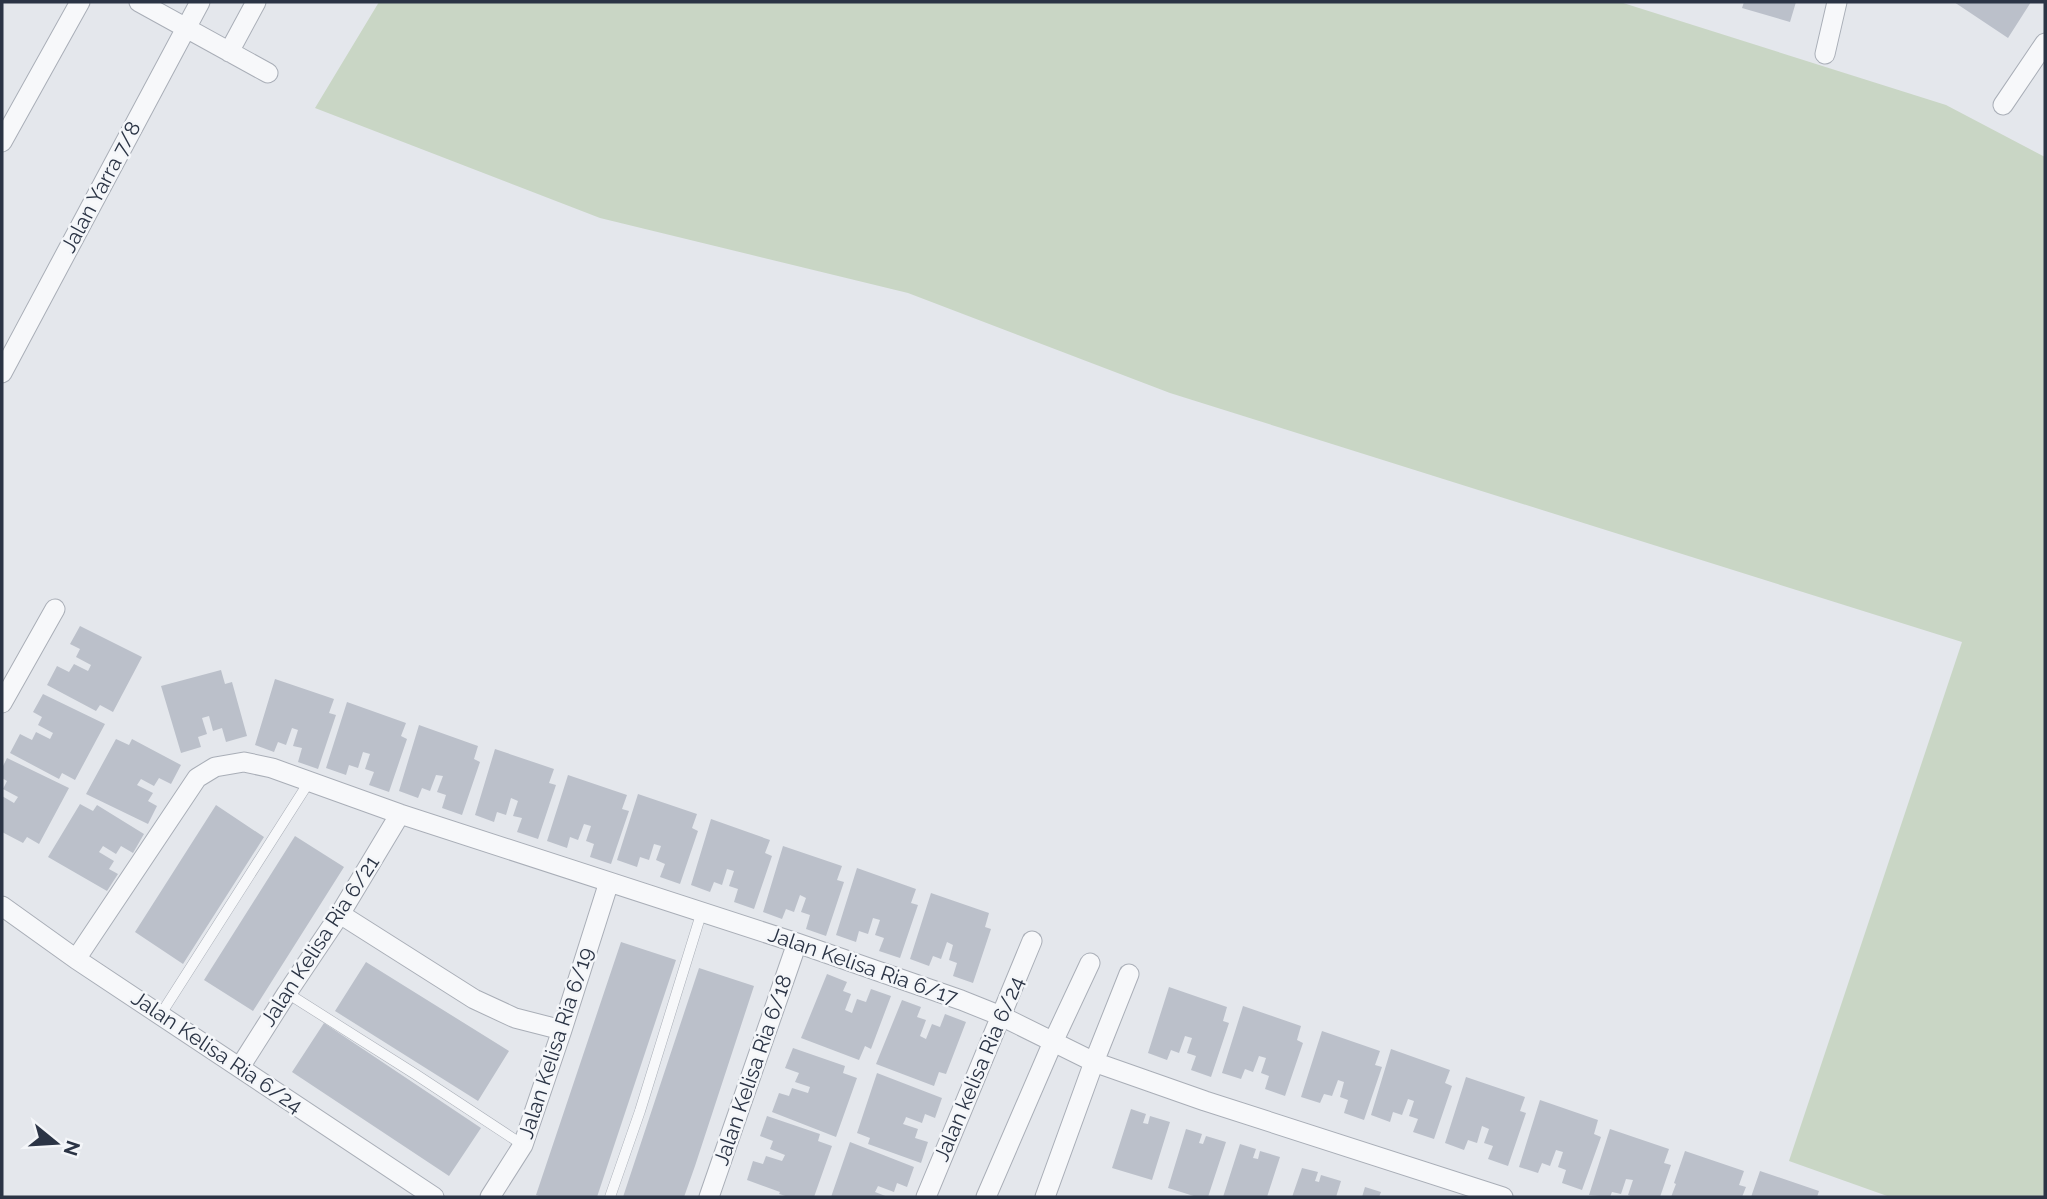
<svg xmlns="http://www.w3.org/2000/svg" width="2047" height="1199" font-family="Raleway,sans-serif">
<rect width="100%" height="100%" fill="#e4e7ec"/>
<path fill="#c9d6c5" d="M 379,2 L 1620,2 L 1946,105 L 2045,157 L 2045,1197 L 1890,1197 L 1789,1161 L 1962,642 L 1170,393 L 908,293 L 600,218 L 315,108 Z"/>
<path fill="#bbc0ca" d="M 1744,2 L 1796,2 L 1790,22 L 1742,8 Z
M 1954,2 L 2031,2 L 2008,38 Z
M 80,626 L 142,657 L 113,712 L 100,705 L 96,711 L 47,685 L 57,666 L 69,672 L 74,664 L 88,671 L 91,665 L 76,657 L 80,649 L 70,644 Z
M 221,670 L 225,684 L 232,682 L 247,736 L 226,742 L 222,728 L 213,731 L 209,716 L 202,718 L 207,734 L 198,737 L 201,747 L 181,753 L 161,686 Z
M 275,679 L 334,699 L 329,713 L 336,715 L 318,769 L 298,762 L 302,748 L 293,746 L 298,730 L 292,728 L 286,745 L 278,742 L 274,752 L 255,745 Z
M 43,694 L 105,724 L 75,780 L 62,773 L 59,779 L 10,753 L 20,734 L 32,740 L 36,732 L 50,739 L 53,733 L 38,725 L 42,717 L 33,712 Z
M 347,702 L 406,723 L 401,736 L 407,739 L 389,792 L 369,785 L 374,772 L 365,769 L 370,754 L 363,752 L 358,768 L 349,765 L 346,775 L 326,768 Z
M 419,725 L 478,746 L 474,759 L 480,762 L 462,815 L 442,808 L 446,795 L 437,792 L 443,776 L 436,775 L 430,791 L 422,788 L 418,798 L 399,791 Z
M 116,739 L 129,745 L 132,739 L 181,765 L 171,784 L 159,778 L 154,786 L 141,779 L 137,785 L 153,793 L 148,801 L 157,806 L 148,824 L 86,794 Z
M 495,749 L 554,769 L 549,783 L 556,785 L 538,839 L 517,832 L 522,818 L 513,816 L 518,801 L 511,798 L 506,815 L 497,812 L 494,822 L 475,815 Z
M 7,758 L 69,788 L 39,844 L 27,837 L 23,843 L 2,832 L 2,796 L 14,803 L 18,797 L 3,789 L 7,781 L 2,778 L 2,768 Z
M 568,775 L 627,795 L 622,809 L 629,811 L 611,864 L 590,857 L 594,844 L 586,841 L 591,826 L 584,824 L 578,840 L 570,837 L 567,848 L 547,841 Z
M 638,794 L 697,814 L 692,828 L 698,831 L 680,884 L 660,877 L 665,864 L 656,860 L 661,846 L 654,844 L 649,860 L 640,857 L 637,867 L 617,860 Z
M 80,804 L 93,811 L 97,805 L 144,834 L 133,853 L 121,846 L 116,854 L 103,846 L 99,852 L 114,861 L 109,869 L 118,874 L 107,891 L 48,857 Z
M 216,805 L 264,837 L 183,964 L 135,932 Z
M 711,819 L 770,840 L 765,853 L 772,856 L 754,909 L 734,902 L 738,889 L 729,886 L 734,871 L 727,869 L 722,885 L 714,882 L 710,892 L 691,885 Z
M 295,836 L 344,867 L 253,1011 L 204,980 Z
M 783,846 L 842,866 L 837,880 L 844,882 L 826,936 L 806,929 L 810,915 L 801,912 L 806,898 L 800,895 L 794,912 L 786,909 L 782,919 L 763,912 Z
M 857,868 L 916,889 L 911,903 L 918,905 L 900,958 L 879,951 L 884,938 L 875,935 L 880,920 L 873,918 L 868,934 L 859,931 L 856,942 L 836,935 Z
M 931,893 L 989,913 L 985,927 L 991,929 L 973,983 L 953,976 L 957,963 L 949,960 L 953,945 L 947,942 L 941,959 L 933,956 L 929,966 L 910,959 Z
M 621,942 L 676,960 L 597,1197 L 542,1197 L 536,1195 Z
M 366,962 L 509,1051 L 478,1101 L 335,1011 Z
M 699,968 L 754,986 L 695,1166 L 684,1197 L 623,1197 Z
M 827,974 L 847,982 L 843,991 L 851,994 L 845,1010 L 852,1013 L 857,999 L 866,1002 L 871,989 L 891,996 L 871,1049 L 865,1046 L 859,1060 L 801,1038 Z
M 1169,987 L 1227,1007 L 1223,1021 L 1229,1023 L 1211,1077 L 1191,1070 L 1196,1056 L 1187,1053 L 1192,1038 L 1185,1036 L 1179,1053 L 1171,1050 L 1167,1060 L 1148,1053 Z
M 902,1000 L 921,1007 L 917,1017 L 926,1020 L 920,1036 L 926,1039 L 932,1024 L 940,1027 L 945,1014 L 966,1022 L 946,1074 L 939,1072 L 934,1086 L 876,1064 Z
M 1243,1006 L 1301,1026 L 1297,1040 L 1303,1043 L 1285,1096 L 1265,1089 L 1269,1076 L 1261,1073 L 1266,1058 L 1259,1056 L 1253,1072 L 1245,1069 L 1241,1079 L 1222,1073 Z
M 324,1023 L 481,1128 L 449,1176 L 292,1072 Z
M 1322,1031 L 1380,1051 L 1375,1065 L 1382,1067 L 1364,1120 L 1344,1113 L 1348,1100 L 1340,1097 L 1344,1082 L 1338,1080 L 1332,1096 L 1324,1094 L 1320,1103 L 1301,1097 Z
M 793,1048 L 845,1066 L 843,1073 L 857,1078 L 836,1137 L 772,1112 L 779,1093 L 789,1096 L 792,1088 L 808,1093 L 810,1087 L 795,1082 L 799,1073 L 785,1068 Z
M 1391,1049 L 1450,1070 L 1445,1083 L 1452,1086 L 1434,1139 L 1413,1132 L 1418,1119 L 1409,1116 L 1414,1101 L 1408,1099 L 1402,1115 L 1393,1112 L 1390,1122 L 1371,1115 Z
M 877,1073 L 942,1098 L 935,1118 L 925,1114 L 922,1123 L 906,1117 L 905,1120 L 903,1124 L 918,1129 L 915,1138 L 928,1142 L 921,1163 L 868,1144 L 870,1138 L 857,1133 Z
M 1466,1077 L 1525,1097 L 1520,1111 L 1526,1113 L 1508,1166 L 1488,1159 L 1493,1146 L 1484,1143 L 1489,1129 L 1482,1126 L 1477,1143 L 1468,1140 L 1464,1150 L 1445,1143 Z
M 1540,1100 L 1598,1120 L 1594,1134 L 1601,1137 L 1582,1190 L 1562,1183 L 1566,1170 L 1558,1167 L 1563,1152 L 1556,1150 L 1550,1166 L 1542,1163 L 1538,1173 L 1519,1167 Z
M 1131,1109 L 1146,1114 L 1143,1123 L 1148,1124 L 1150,1116 L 1170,1122 L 1152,1180 L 1112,1168 Z
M 767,1116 L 820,1134 L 818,1141 L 832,1146 L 814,1197 L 789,1197 L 779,1194 L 780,1192 L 747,1180 L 753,1161 L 763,1164 L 766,1156 L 782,1161 L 785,1155 L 770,1149 L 773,1141 L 760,1136 Z
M 1186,1129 L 1202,1134 L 1199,1143 L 1203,1144 L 1206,1136 L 1226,1142 L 1208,1197 L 1197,1197 L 1168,1188 Z
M 1610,1129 L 1669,1149 L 1664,1163 L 1671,1165 L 1660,1197 L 1633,1197 L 1628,1195 L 1633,1180 L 1626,1179 L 1621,1194 L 1612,1192 L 1610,1197 L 1589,1195 Z
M 850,1142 L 914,1167 L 907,1187 L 897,1183 L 894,1192 L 878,1186 L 875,1192 L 888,1197 L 831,1197 Z
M 1240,1144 L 1256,1149 L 1253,1158 L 1258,1159 L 1260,1151 L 1280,1157 L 1267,1197 L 1223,1197 Z
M 1685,1151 L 1744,1171 L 1739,1185 L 1746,1187 L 1742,1197 L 1671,1197 L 1676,1184 L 1674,1183 Z
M 1302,1168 L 1318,1172 L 1315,1181 L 1319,1182 L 1321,1175 L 1341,1181 L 1336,1197 L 1292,1197 Z
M 1760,1171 L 1819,1191 L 1817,1197 L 1751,1197 Z
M 1365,1187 L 1381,1192 L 1379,1197 L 1362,1197 Z"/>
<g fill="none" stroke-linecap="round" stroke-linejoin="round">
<g stroke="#a9aeb7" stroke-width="11">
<path id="service" d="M 287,993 L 415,1074 L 523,1145
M 161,1014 L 309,782
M 610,1197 L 640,1111 L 702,911"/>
</g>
<g stroke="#a9aeb7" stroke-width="21">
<path id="minor" d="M 139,2 L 268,73
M 229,52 L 256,2
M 1825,54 L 1837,2
M 2003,105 L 2045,43
M 2,142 L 80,2
M 2,373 L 200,2
M 2,703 L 55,609
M 2,906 L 76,959 L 434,1197
M 340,914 L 474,999 L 515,1018 L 562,1030
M 76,959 L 197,778 L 215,767 L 244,762 L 272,768 L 400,814 L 797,943 L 961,1000 L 1001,1016 L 1094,1062 L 1205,1101 L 1503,1197
M 240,1067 L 287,993 L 340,914 L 400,814
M 490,1197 L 523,1145 L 562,1030 L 609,882
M 709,1197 L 797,943
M 926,1197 L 1032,941
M 986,1197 L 1053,1042 L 1090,963
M 1045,1197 L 1094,1062 L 1129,974"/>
</g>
<use href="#service" stroke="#f7f8fa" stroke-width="10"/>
<use href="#minor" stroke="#f7f8fa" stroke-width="19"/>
</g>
<g text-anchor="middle" stroke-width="5" stroke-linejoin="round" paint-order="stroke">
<g font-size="21" fill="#2b3445" stroke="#f4f6f9">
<text transform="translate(101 187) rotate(-62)" y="7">Jalan Yarra 7/8</text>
<text transform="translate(320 941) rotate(-57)" y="7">Jalan Kelisa Ria 6/21</text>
<text transform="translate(863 966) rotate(19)" y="7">Jalan Kelisa Ria 6/17</text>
<text transform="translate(556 1043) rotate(-72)" y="7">Jalan Kelisa Ria 6/19</text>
<text transform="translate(217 1052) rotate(34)" y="7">Jalan Kelisa Ria 6/24</text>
<text transform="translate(979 1069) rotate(-67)" y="7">Jalan kelisa Ria 6/24</text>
<text transform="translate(753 1070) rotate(-71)" y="7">Jalan Kelisa Ria 6/18</text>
</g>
</g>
<rect width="2047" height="1199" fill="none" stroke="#2b3445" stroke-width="7"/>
<g transform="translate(56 1143) rotate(108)" stroke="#f4f6f9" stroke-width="5" paint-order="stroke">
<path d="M0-5L12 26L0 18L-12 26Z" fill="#2b3445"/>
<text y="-10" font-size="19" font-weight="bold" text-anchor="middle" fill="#2b3445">N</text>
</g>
</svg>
